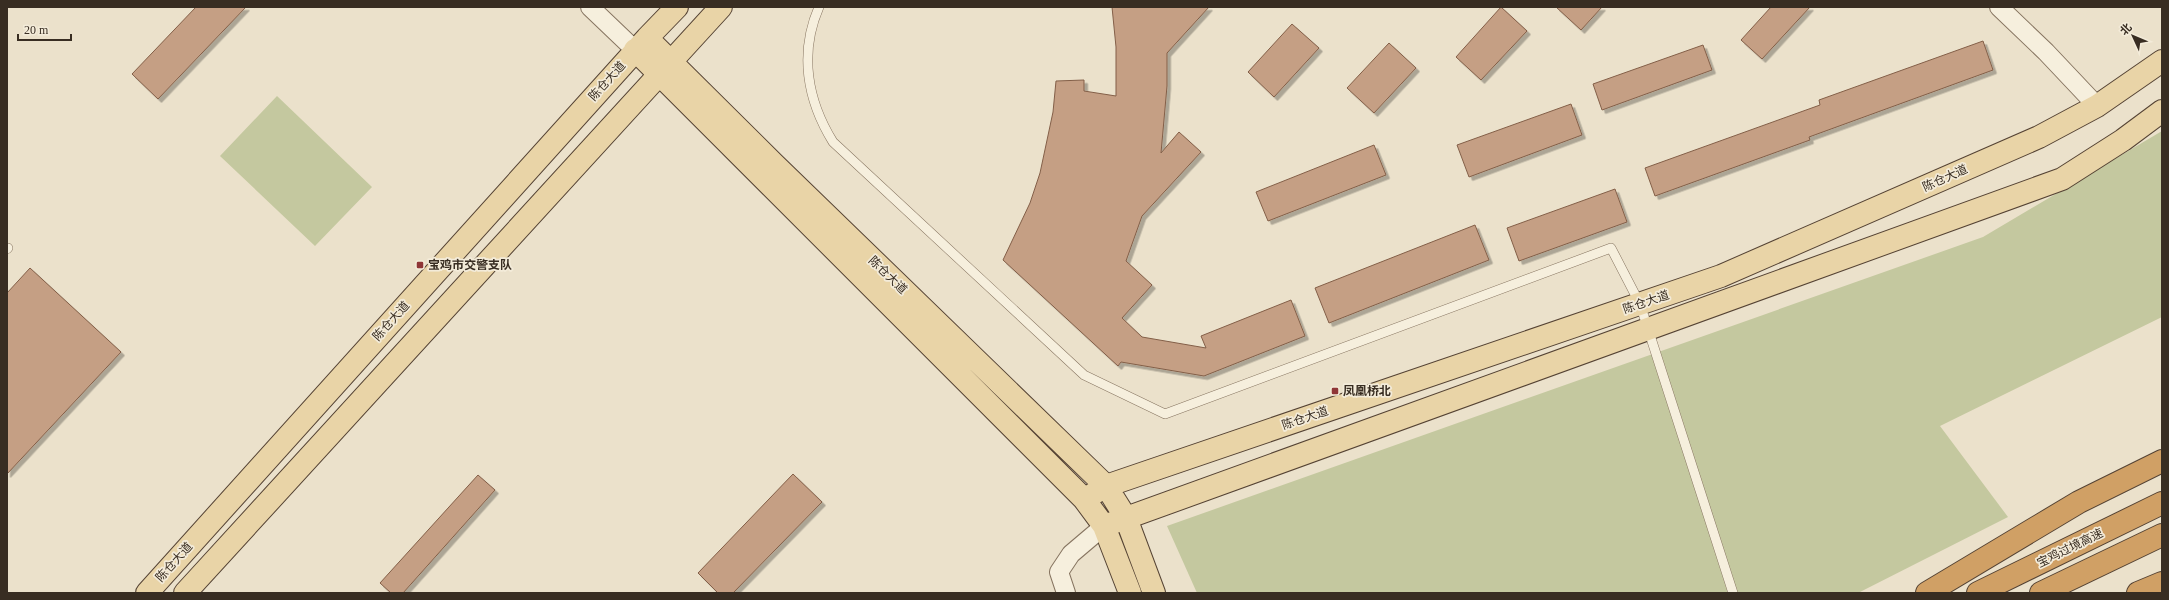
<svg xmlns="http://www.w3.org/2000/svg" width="2169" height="600" font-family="'Times New Roman','Noto Sans SC',serif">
<defs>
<filter id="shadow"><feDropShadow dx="3.5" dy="3.5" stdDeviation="0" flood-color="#0004"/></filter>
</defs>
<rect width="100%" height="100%" fill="#ebe1cb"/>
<path fill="#c4c89f" d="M 277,96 L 372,187 L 315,246 L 220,156 Z
M 2162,131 L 2162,317 L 1940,426 L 2008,517 L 1858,593 L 1197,593 L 1167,526 L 1983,237 Z"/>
<path fill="#c59f84" stroke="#835f48" filter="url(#shadow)" d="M 196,7 L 246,7 L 158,99 L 132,74 Z
M 1112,7 L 1209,7 L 1167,53 L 1167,86 L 1161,153 L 1179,132 L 1201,152 L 1142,216 L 1126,261 L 1152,285 L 1122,318 L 1142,337 L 1206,348 L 1201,336 L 1291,300 L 1305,336 L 1204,376 L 1121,362 L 1118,366 L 1003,260 L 1030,203 L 1040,173 L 1053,112 L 1056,81 L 1084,80 L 1084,91 L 1116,96 L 1116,47 Z
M 1501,7 L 1527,31 L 1481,80 L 1456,57 Z
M 1556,7 L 1602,7 L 1581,30 Z
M 1771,7 L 1810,7 L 1762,59 L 1741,40 Z
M 1292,24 L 1319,48 L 1274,97 L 1248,72 Z
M 1983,41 L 1993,70 L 1809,137 L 1810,140 L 1655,196 L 1645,168 L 1820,105 L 1819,100 Z
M 1389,43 L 1416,68 L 1374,113 L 1347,88 Z
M 1703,45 L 1712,70 L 1602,110 L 1593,84 Z
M 1571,104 L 1582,135 L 1469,177 L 1457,145 Z
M 1374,145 L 1386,175 L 1268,221 L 1256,192 Z
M 1615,189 L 1627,222 L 1519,261 L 1507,228 Z
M 1475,225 L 1489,260 L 1329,323 L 1315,288 Z
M 30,268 L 121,352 L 7,474 L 7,293 Z
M 793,474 L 822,502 L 733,593 L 718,593 L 698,573 Z
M 478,475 L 495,490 L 403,593 L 391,593 L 380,583 Z"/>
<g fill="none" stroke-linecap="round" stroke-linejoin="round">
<g stroke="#867460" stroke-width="10">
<path id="service" d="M 819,7 C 799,53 807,100 833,142 L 1084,375 L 1165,414 L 1611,248 L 1640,304 L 1733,593
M 7,249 L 8,248"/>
</g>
<g stroke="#867460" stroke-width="20">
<path id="minor" d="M 590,7 L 635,50
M 1999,7 L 2046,52 L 2097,106
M 1066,593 L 1059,572 L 1071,554 L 1104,526"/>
</g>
<g stroke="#554334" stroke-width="24">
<path id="primary" d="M 647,38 L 677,7
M 635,50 L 1084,499 L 1104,526 L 2062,179 L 2123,140 L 2162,111
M 1093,494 L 1106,486 L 1721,276 L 2039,137 L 2097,106 L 2162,61
M 1104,526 L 1130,593
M 147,593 L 647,38 L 774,164 L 1106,486 L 1126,518 L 1154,593
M 185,593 L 721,7"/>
</g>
<g stroke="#554334" stroke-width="24">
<path id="motorway" d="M 1927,593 L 2079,502 L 2162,461
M 1978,593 L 2162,503
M 2041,593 L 2162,535
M 2138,593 L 2162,583"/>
</g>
<use href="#service" stroke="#f6efdd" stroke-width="9"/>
<use href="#minor" stroke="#f6efdd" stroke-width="18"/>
<use href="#primary" stroke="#e9d4a7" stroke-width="22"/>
<use href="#motorway" stroke="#d0a065" stroke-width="22"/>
</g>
<g fill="#8f3637" stroke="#f3ebd9" stroke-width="1.5">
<rect x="416" y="261" width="8" height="8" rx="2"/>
<rect x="1331" y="387" width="8" height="8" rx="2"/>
</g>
<g text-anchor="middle" stroke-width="3.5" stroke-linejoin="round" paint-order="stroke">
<g font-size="12" fill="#382d22" stroke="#f3ebd9">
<text transform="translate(607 81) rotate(-48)" y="4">陈仓大道</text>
<text transform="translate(1945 178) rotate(-24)" y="4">陈仓大道</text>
<text transform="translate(888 275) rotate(44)" y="4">陈仓大道</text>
<text transform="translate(1646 302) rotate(-19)" y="4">陈仓大道</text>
<text transform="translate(391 321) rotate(-48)" y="4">陈仓大道</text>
<text transform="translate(1305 418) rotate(-19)" y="4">陈仓大道</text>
<text transform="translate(2070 548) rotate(-26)" y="4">宝鸡过境高速</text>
<text transform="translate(174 562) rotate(-48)" y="4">陈仓大道</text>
</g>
<g font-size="12" font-weight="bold" fill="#382d22" stroke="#f3ebd9" text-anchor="start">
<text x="428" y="269">宝鸡市交警支队</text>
<text x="1343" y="395">凤凰桥北</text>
</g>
</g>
<rect width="2169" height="600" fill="none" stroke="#382d22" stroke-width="16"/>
<g transform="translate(2133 36) rotate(314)" stroke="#f3ebd9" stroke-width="3" paint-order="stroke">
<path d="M0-3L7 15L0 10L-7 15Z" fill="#382d22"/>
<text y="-6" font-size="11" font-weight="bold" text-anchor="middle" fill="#382d22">北</text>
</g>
<path d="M18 34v6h53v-6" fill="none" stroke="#382d22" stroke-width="2"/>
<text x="24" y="34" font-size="12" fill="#382d22" stroke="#f3ebd9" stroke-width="3" paint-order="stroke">20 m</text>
</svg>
